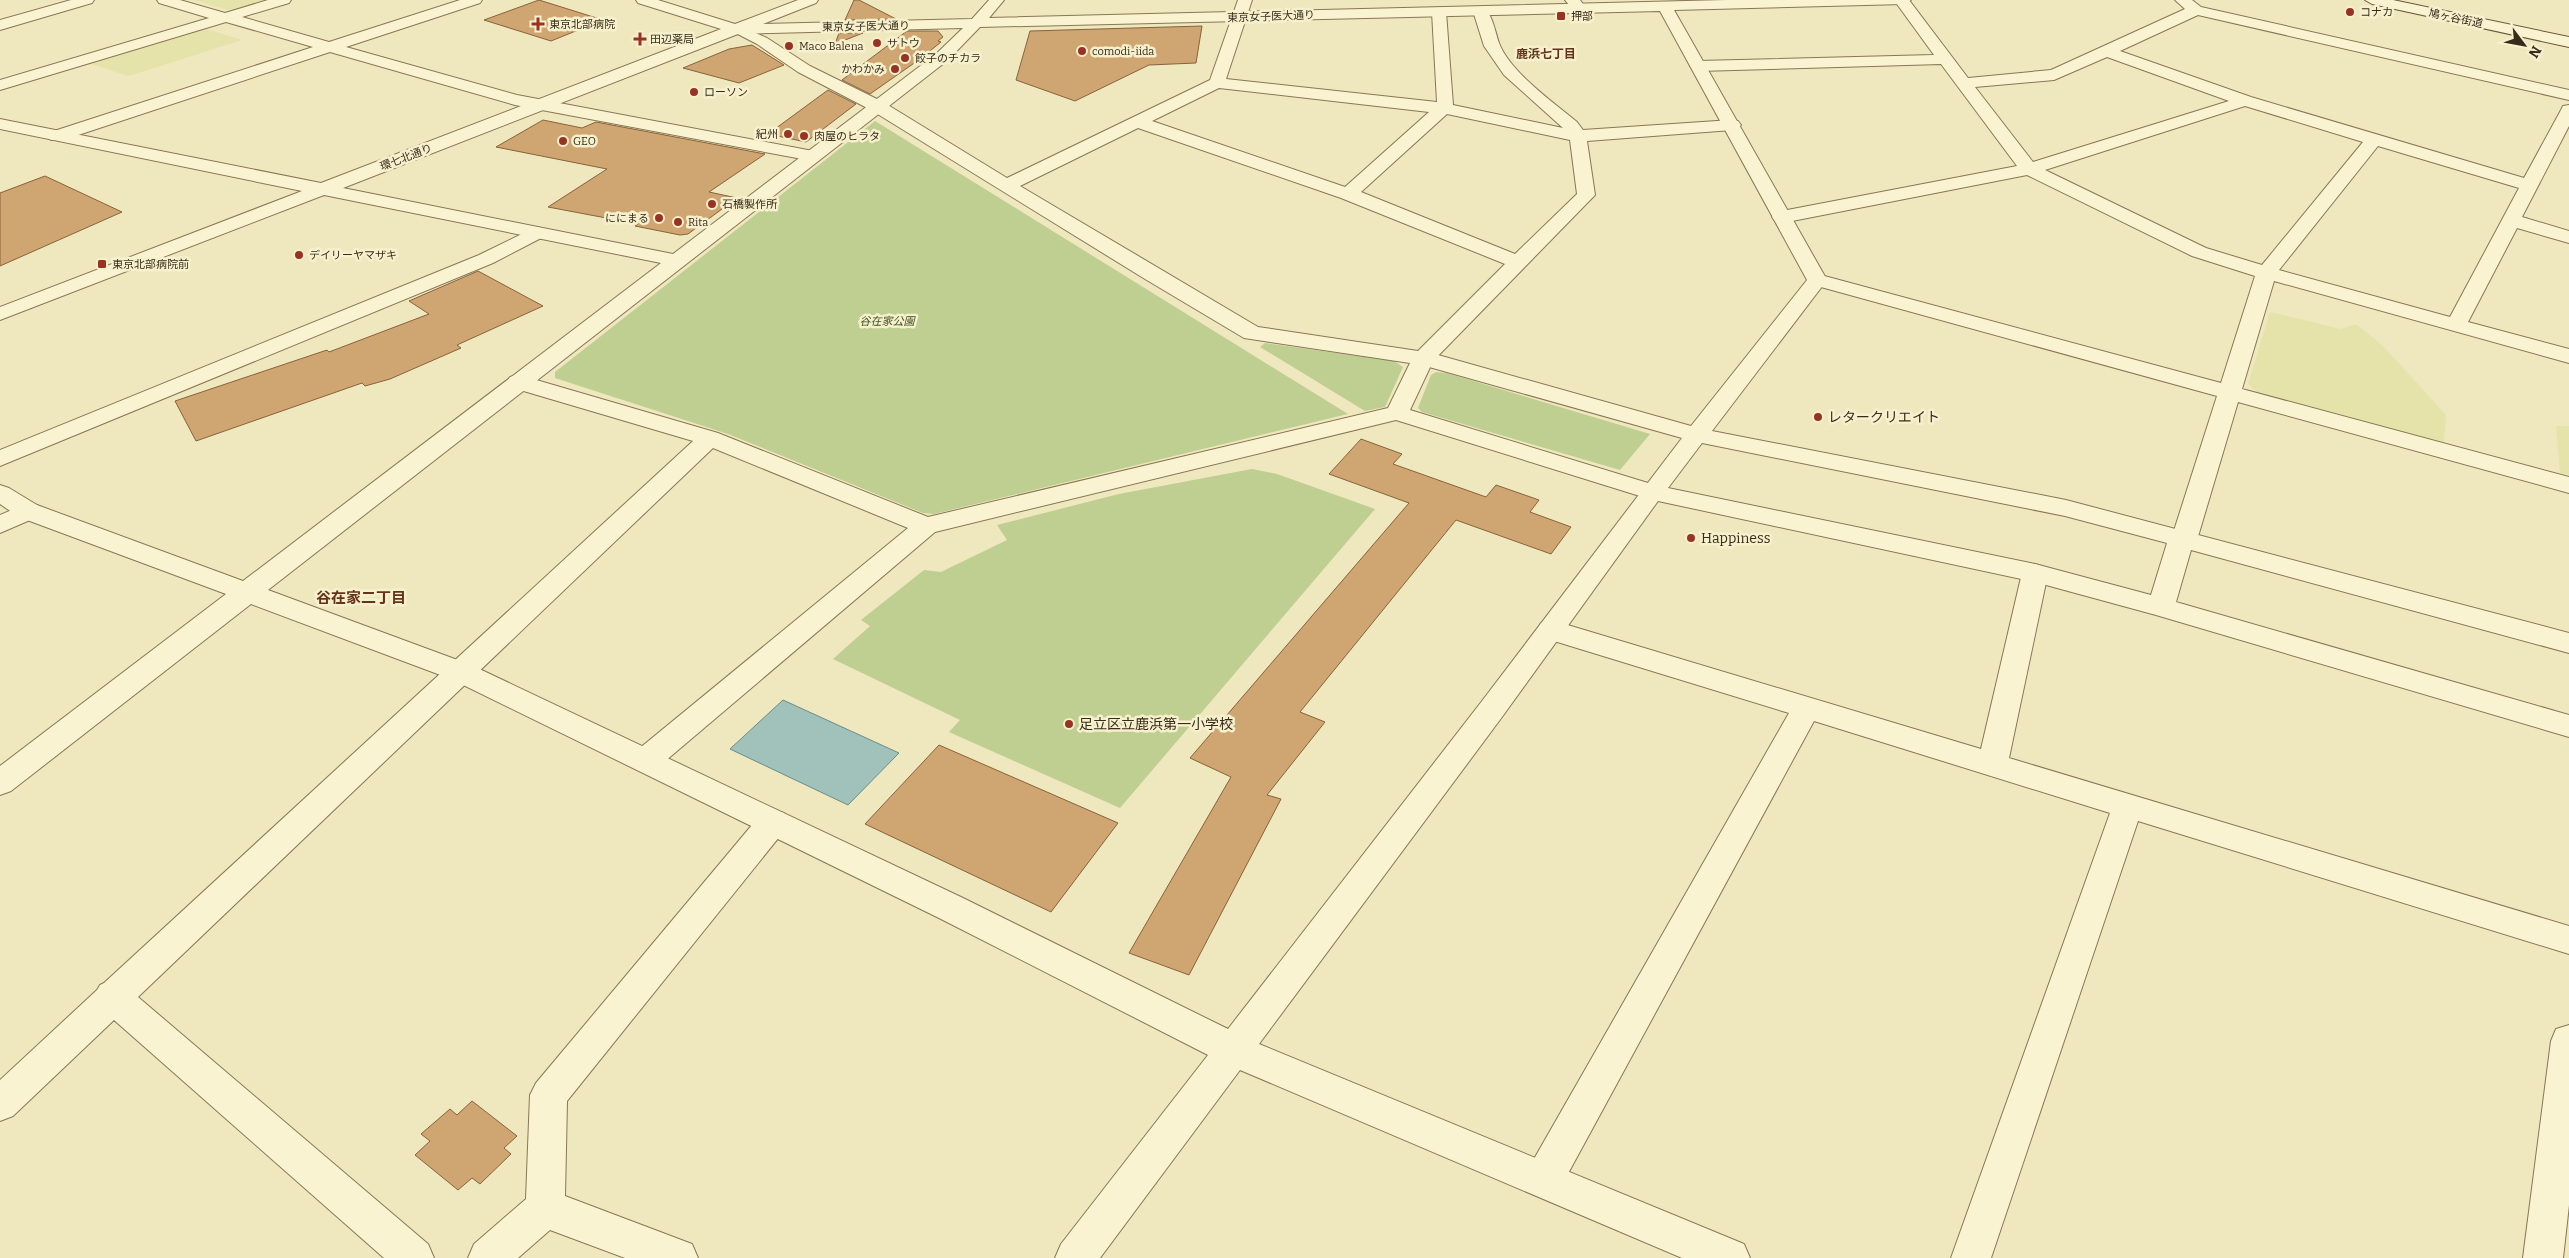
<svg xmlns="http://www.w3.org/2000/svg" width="2569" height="1258" font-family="Bitter,'Noto Sans JP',serif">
<rect width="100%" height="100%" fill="#efe7bd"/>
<path fill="#e5e3aa" d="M 194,0 L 270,0 L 228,10 Z
M 203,28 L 242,40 L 129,76 L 88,63 Z
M 2270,312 L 2341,329 L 2356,324 L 2382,345 L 2446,415 L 2444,443 L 2257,392 L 2248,384 Z
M 2556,426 L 2569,426 L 2569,475 L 2560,473 Z"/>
<path fill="#bfce91" d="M 875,121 L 1348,414 L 934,514 L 923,513 L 728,434 L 555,378 L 555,372 Z
M 1265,343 L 1394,361 L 1403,367 L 1385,407 L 1365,411 L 1260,347 Z
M 1436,372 L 1447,373 L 1650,434 L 1620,470 L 1422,412 L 1418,408 L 1431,375 Z
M 1252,469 L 1277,474 L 1375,509 L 1120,808 L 949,732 L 960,720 L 833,659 L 870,626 L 861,620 L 924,570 L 941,572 L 1007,540 L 997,525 L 1119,494 Z"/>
<path fill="#a1c1bb" stroke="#688e8a" d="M 783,700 L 899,753 L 848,805 L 730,749 Z"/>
<path fill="#cfa571" stroke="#88633b" d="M 539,0 L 603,20 L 551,41 L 484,20 Z
M 854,0 L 859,0 L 896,19 L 845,20 Z
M 1202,26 L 1196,63 L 1149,65 L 1075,101 L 1016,80 L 1030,31 Z
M 907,31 L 938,31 L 943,37 L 938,41 L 941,42 L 920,59 L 870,94 L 842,80 Z
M 839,33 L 863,33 L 835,44 Z
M 752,45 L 784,65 L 739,83 L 683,68 L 729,49 Z
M 828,90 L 856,104 L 806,142 L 768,134 Z
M 543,120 L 582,128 L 596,122 L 765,154 L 709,192 L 737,198 L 688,234 L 680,235 L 635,226 L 638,224 L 548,207 L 607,169 L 496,147 Z
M 45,176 L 122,212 L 0,266 L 0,193 Z
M 478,271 L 543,306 L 457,345 L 461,348 L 390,379 L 365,386 L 362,383 L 196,441 L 175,401 L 327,350 L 329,352 L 429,314 L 409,301 Z
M 1361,439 L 1402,454 L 1393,464 L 1486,497 L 1496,485 L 1539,500 L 1530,512 L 1571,527 L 1551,554 L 1456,520 L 1300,712 L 1325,722 L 1267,795 L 1281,799 L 1189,975 L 1129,953 L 1231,777 L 1190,758 L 1409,503 L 1329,474 Z
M 939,745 L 1118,823 L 1051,912 L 865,824 Z
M 472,1101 L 517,1136 L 504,1148 L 511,1154 L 480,1184 L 472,1178 L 458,1190 L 415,1155 L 430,1141 L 421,1134 L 450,1109 L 457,1115 Z"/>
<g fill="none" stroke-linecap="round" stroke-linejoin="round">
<g stroke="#887756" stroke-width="2">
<path id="minor" d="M 71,0 L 94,0 L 92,3 L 0,30 L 0,20 Z
M 157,0 L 180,0 L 225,13 L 268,0 L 291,0 L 289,3 L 242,17 L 329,42 L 460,0 L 482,0 L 480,3 L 346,47 L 517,95 L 813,151 L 819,152 L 822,156 L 819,160 L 813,161 L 515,105 L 330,52 L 63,140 L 51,140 L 48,136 L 51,132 L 313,47 L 226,22 L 0,90 L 0,80 L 209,18 L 159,3 Z
M 1238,0 L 1252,0 L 1226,79 L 1437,102 L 1432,12 L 1439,8 L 1446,12 L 1453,105 L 1563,128 L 1504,75 L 1484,46 L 1473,11 L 1480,7 C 1492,9 1495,32 1499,43 C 1510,72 1553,102 1577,122 L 1583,130 L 1732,120 L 1738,121 L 1741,125 L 1738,129 L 1732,130 L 1587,141 L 1595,195 L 1433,361 L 1410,410 L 1661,487 L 1664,492 L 1661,497 L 1652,500 L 1643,497 L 1396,420 L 935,532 L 657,768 L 646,771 L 635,768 L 631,760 L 635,752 L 908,528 L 713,448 L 138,997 L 428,1244 L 434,1258 L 384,1258 L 114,1020 L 13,1116 L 0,1121 L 0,1080 L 97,990 L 100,985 L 104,983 L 693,441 L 510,387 L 507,382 L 510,377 L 518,375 L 526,377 L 718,433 L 928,517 L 1388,408 L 1410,363 L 1244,338 L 1145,279 L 871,110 L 798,72 L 757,44 L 728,29 L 736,24 L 767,38 L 810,66 L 883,102 L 1007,178 L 1210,80 ZM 1219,88 L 1429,112 L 1345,187 L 1152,121 ZM 1447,114 L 1570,140 L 1577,194 L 1515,254 L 1361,192 ZM 1138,128 L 1341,198 L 1505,264 L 1418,351 L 1258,327 L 1020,186 Z
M 1565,0 L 1580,0 L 1586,8 L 1584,11 L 1574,11 Z
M 1894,0 L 1909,0 L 1968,78 L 2051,70 L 2185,9 L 2175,0 L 2192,0 L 2201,7 L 2569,90 L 2569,100 L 2198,15 L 2120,51 L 2251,97 L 2524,178 L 2561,110 L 2563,106 L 2569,105 L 2569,126 L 2522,217 L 2569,231 L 2569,243 L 2517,228 L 2468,322 L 2569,349 L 2569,363 L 2274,281 L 2242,389 L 2569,477 L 2569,493 L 2238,402 L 2197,540 L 2193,546 L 2184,548 L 2175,546 L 2171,540 L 2217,396 L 1810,284 L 1807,280 L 1810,276 L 1817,274 L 2221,383 L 2255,276 L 2192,256 L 2027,175 L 1782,223 L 1775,221 L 1772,217 L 1775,213 L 1782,211 L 2017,166 L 1941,64 L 1698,71 L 1690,66 L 1698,61 L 1934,55 ZM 2107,57 L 2229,101 L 2033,162 L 1975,87 L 2054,80 ZM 2245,106 L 2363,142 L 2262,265 L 2206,248 L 2045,170 ZM 2378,146 L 2519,188 L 2450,317 L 2279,270 Z
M 536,227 L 543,229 L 546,233 L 543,237 L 493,263 L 0,466 L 0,450 L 479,255 Z
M 28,503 L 37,505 L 41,511 L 37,517 L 0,533 L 0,515 Z
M 2035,564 L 2044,567 L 2048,573 L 2009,758 L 2569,926 L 2569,954 L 2138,821 L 1991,1258 L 1951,1258 L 2110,813 L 1814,721 L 1558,1192 L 1544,1198 L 1530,1192 L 1525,1179 L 1530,1166 L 1789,713 L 1541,637 L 1537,630 L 1541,623 L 1551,620 L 1981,749 L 2022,573 L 2026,567 Z
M 773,810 L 784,813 L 789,822 L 784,831 L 567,1101 L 565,1196 L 692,1244 L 698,1258 L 625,1258 L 550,1230 L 518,1258 L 468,1258 L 474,1244 L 526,1199 L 530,1095 L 536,1083 L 762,813 Z
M 2569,1025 L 2569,1205 L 2563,1258 L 2523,1258 L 2551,1041 L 2556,1029 Z"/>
</g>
<g stroke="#887756" stroke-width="2">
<path id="tertiary" d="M 636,0 L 658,0 L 735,24 L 798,0 L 818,0 L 816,3 L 763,24 L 972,19 L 989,0 L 1004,0 L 989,18 L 1726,0 L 1911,0 L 1904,4 L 1674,10 L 1827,280 L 1712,431 L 2066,500 L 2569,633 L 2569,653 L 2191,550 L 2176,602 L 2569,715 L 2569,737 L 2156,615 L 2035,582 L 1658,501 L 1502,717 L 1259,1044 L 1744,1244 L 1750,1258 L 1682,1258 L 1240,1070 L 1100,1258 L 1055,1258 L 1061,1244 L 1208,1055 L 939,918 L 451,679 L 251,604 L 11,791 L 0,795 L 0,766 L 226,594 L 19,517 L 0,504 L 0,485 L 9,488 L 37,505 L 243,581 L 661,263 L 324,195 L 0,320 L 0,307 L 302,191 L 0,129 L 0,119 L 321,183 L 721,29 L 638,3 ZM 1660,11 L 1807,280 L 1691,426 L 1431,353 L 1423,351 L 1415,353 L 1412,358 L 1415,363 L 1682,438 L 1482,701 L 1228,1029 L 963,898 L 471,665 L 268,590 L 948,60 L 980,27 ZM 963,28 L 936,54 L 673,254 L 343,188 L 738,34 ZM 1702,443 L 2065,516 L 2167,543 L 2151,595 L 2035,564 L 1668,488 Z"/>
</g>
<g stroke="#6a5839" stroke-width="2">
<path id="secondary" d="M 2365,0 L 2393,0 L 2569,37 L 2569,47 L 2372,4 Z"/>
</g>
<use href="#minor" fill="#faf3d1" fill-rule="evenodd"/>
<use href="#tertiary" fill="#faf3d1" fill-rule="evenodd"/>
<use href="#secondary" fill="#faf3d1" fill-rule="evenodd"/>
</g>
<g fill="#993223" stroke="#f7f0cd" stroke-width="2">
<circle cx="2350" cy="12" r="5"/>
<rect x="1556" y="11" width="10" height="10" rx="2.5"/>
<path d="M535.5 16.5h5v5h5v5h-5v5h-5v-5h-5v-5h5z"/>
<path d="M637.5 31.5h5v5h5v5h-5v5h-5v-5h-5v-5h5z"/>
<circle cx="877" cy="43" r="5"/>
<circle cx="789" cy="46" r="5"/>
<circle cx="1082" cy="51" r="5"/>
<circle cx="905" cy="58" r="5"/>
<circle cx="895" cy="69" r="5"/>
<circle cx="694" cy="92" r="5"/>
<circle cx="788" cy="134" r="5"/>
<circle cx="804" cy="136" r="5"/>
<circle cx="563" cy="141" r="5"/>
<circle cx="712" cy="204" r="5"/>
<circle cx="659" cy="218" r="5"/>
<circle cx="678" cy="222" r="5"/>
<circle cx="299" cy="255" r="5"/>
<rect x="97" y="259" width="10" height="10" rx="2.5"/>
<circle cx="1818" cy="417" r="5"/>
<circle cx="1691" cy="538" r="5"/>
<circle cx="1069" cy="724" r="5"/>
</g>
<g text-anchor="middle" stroke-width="5" stroke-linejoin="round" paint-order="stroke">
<g font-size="11" fill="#372c1b" stroke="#f7f0cd" text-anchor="start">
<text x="2360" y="16">コナカ</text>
<text x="1571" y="20">押部</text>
<text x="549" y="28">東京北部病院</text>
<text x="650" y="43">田辺薬局</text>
<text x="887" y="47">サトウ</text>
<text x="799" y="50">Maco Balena</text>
<text x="1092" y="55">comodi-iida</text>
<text x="915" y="62">餃子のチカラ</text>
<text x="885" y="73" text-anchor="end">かわかみ</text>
<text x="704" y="96">ローソン</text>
<text x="778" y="138" text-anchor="end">紀州</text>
<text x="814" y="140">肉屋のヒラタ</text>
<text x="573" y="145">GEO</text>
<text x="722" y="208">石橋製作所</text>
<text x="649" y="222" text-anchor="end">ににまる</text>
<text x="688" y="226">Rita</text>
<text x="309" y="259">デイリーヤマザキ</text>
<text x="112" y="268">東京北部病院前</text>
</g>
<g font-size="11" fill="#372c1b" stroke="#f7f0cd">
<text transform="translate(1271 16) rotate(-2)" y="4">東京女子医大通り</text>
<text transform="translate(2456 18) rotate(12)" y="4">鳩ヶ谷街道</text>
<text transform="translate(866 26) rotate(-1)" y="4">東京女子医大通り</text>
<text transform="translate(406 157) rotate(-21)" y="4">環七北通り</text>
</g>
<g font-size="11" font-style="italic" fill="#405421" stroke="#f7f0cd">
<text x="887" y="325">谷在家公園</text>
</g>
<g font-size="12" font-weight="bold" fill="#653319" stroke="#f7f0cd">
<text x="1546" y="58">鹿浜七丁目</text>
</g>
<g font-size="14" fill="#372c1b" stroke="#f7f0cd" text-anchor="start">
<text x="1828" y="422">レタークリエイト</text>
<text x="1701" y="543">Happiness</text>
<text x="1079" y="729">足立区立鹿浜第一小学校</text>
</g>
<g font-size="15" font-weight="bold" fill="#653319" stroke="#f7f0cd">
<text x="361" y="603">谷在家二丁目</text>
</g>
</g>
<g transform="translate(2524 45) rotate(122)" stroke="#f7f0cd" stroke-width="4" paint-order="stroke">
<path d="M0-4L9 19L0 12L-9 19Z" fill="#372c1b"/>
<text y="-8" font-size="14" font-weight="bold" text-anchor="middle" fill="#372c1b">N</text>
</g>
</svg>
